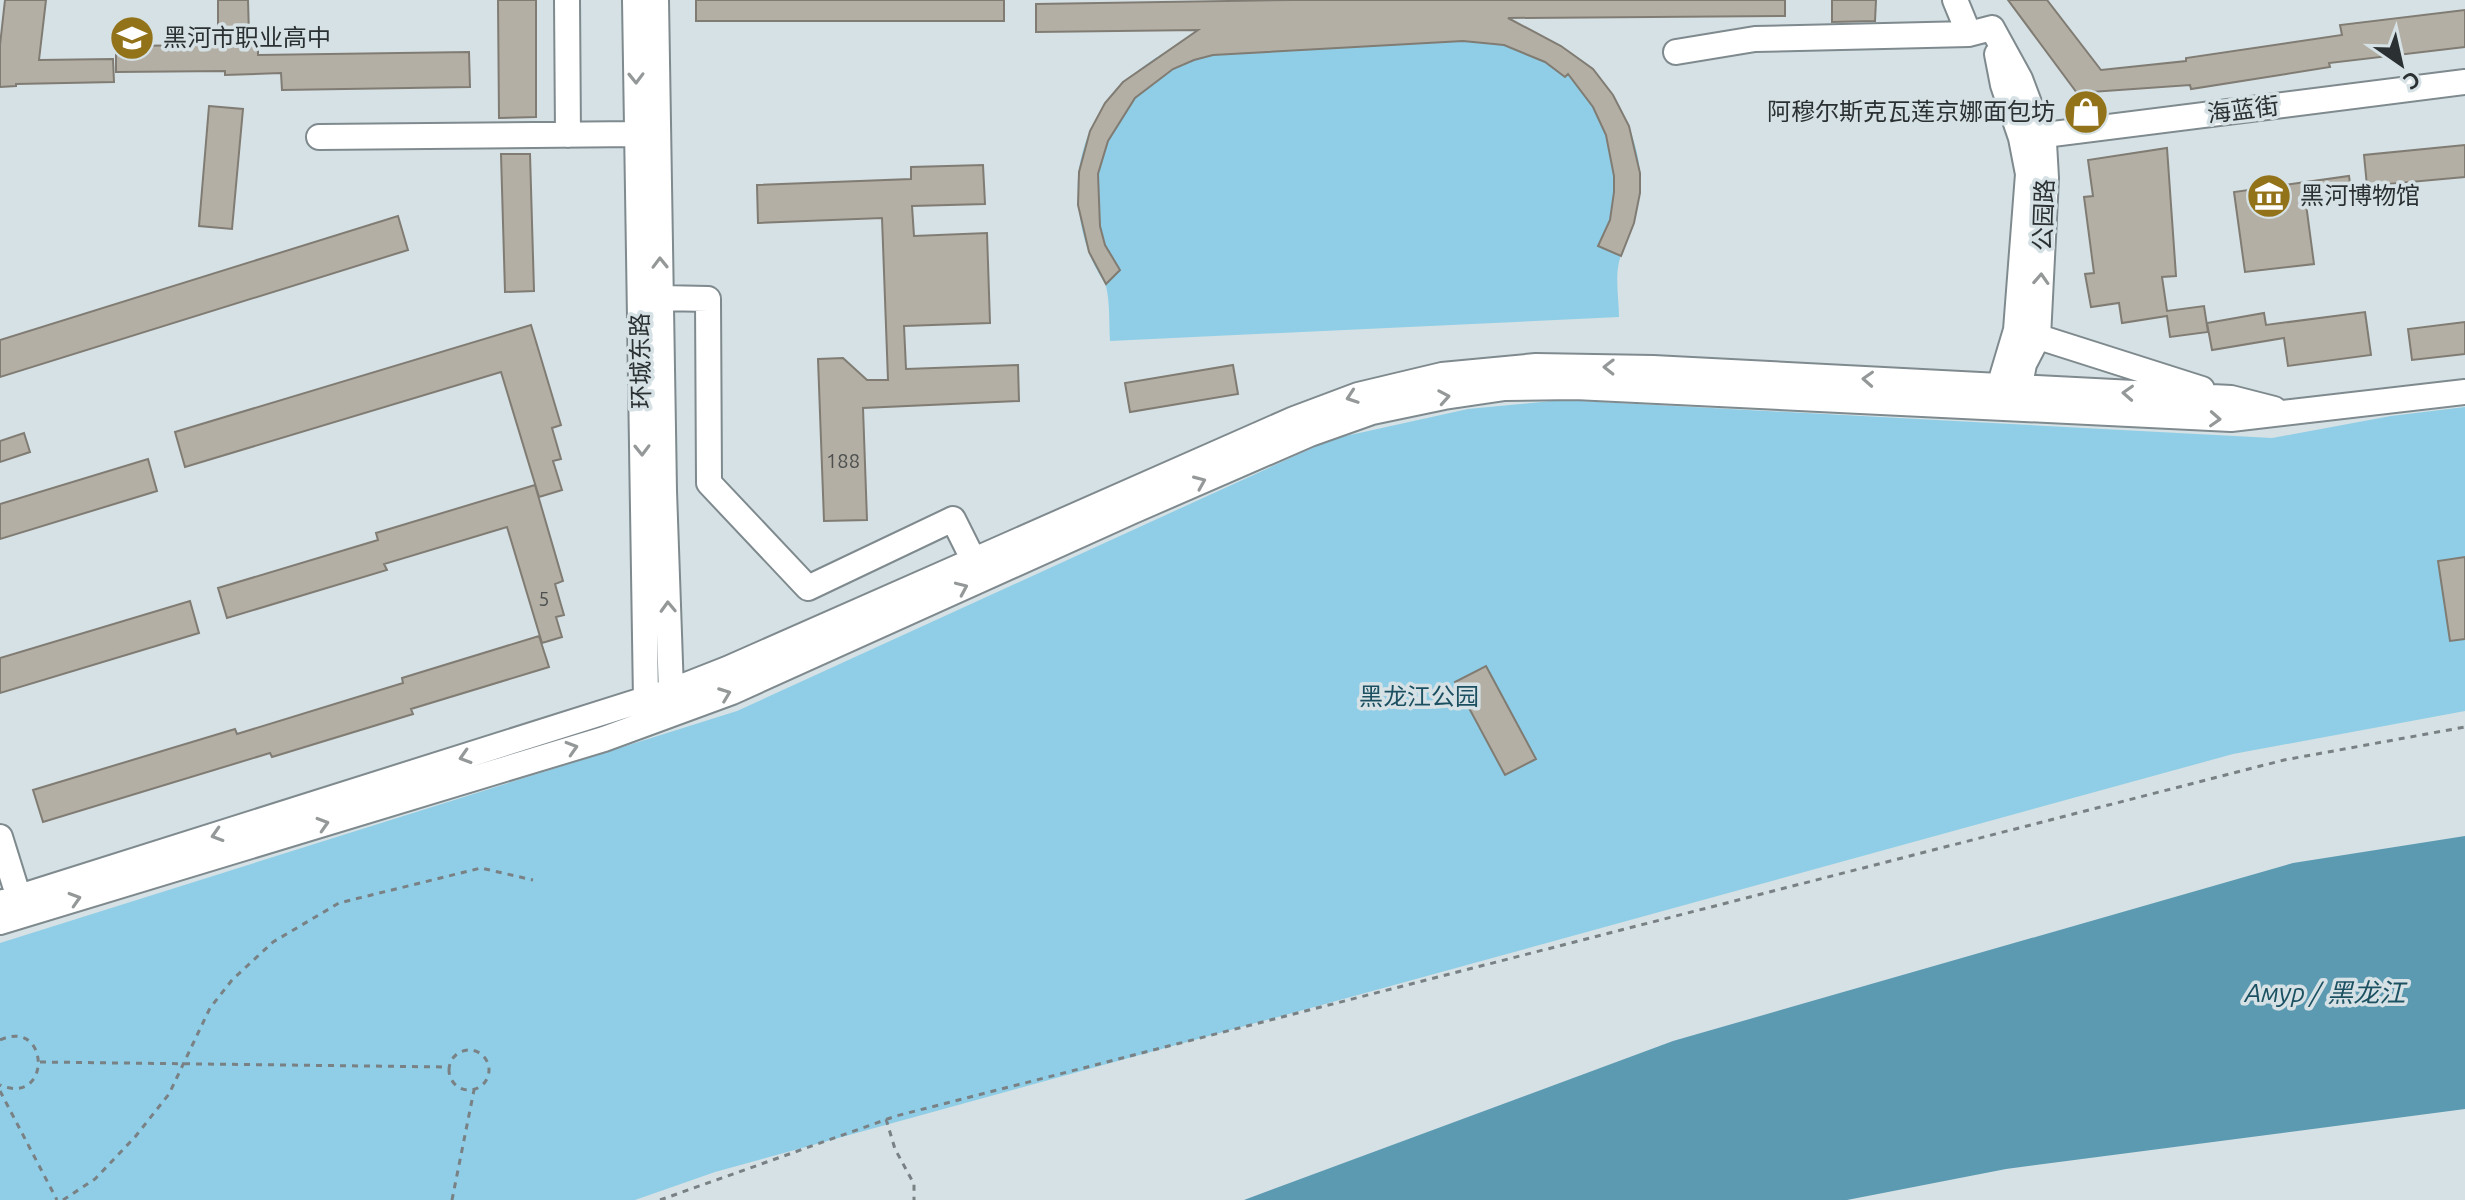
<svg xmlns="http://www.w3.org/2000/svg" width="2465" height="1200" font-family="Ubuntu,'Noto Sans SC',sans-serif">
<rect width="100%" height="100%" fill="#d5e1e5"/>
<path fill="#8fcee6" d="M 1494,23 C 1516,30 1543,36 1563,48 C 1609,75 1645,138 1640,192 C 1637,217 1625,238 1619,262 C 1615,279 1619,300 1619,317 L 1110,341 C 1109,323 1110,302 1106,286 C 1104,280 1099,275 1097,270 C 1090,258 1085,243 1082,229 C 1063,140 1110,76 1189,40 Z
M 1562,400 L 2272,438 L 2391,416 L 2465,407 L 2465,711 L 2233,754 L 715,1172 L 635,1200 L 0,1200 L 0,943 L 737,711 L 1332,439 L 1468,409 Z"/>
<path fill="#5c9ab1" d="M 2465,836 L 2465,1109 L 2006,1169 L 1847,1200 L 1244,1200 L 1673,1041 L 2293,863 Z"/>
<path fill="#b3afa5" stroke="#807c73" stroke-width="2" d="M 5,0 L 46,0 L 39,60 L 113,59 L 114,82 L 16,84 L 16,86 L 0,87 L 0,45 Z
M 218,0 L 248,0 L 249,35 L 258,35 L 258,55 L 469,52 L 470,87 L 282,90 L 281,73 L 225,75 L 225,71 L 116,72 L 116,46 L 218,45 Z
M 498,0 L 536,0 L 536,117 L 499,118 Z
M 696,0 L 1004,0 L 1004,21 L 696,21 Z
M 1292,0 L 1785,0 L 1785,16 L 1508,18 L 1561,46 L 1593,69 L 1613,95 L 1629,126 L 1640,173 L 1640,193 L 1634,223 L 1621,256 L 1598,246 L 1610,220 L 1614,192 L 1614,176 L 1606,135 L 1593,107 L 1568,74 L 1565,77 L 1545,62 L 1504,45 L 1463,41 L 1213,55 L 1194,60 L 1173,69 L 1135,98 L 1108,141 L 1098,174 L 1100,226 L 1105,245 L 1120,270 L 1106,284 L 1089,252 L 1078,205 L 1079,172 L 1090,131 L 1105,103 L 1123,82 L 1198,30 L 1036,32 L 1036,4 Z
M 1832,0 L 1876,0 L 1875,21 L 1832,22 Z
M 2008,0 L 2047,0 L 2101,70 L 2186,61 L 2186,58 L 2342,35 L 2340,25 L 2465,10 L 2465,47 L 2329,63 L 2330,67 L 2191,89 L 2190,85 L 2077,93 Z
M 209,106 L 243,109 L 232,229 L 199,226 Z
M 2465,145 L 2465,177 L 2367,186 L 2364,155 Z
M 2167,148 L 2176,276 L 2162,277 L 2167,311 L 2204,306 L 2208,332 L 2170,337 L 2167,316 L 2122,323 L 2119,303 L 2091,307 L 2085,274 L 2094,273 L 2084,197 L 2093,196 L 2088,160 Z
M 501,154 L 530,154 L 534,291 L 505,292 Z
M 983,165 L 985,204 L 912,206 L 914,236 L 987,233 L 990,323 L 904,326 L 906,369 L 1018,365 L 1019,401 L 863,408 L 867,520 L 824,521 L 818,359 L 843,358 L 867,380 L 888,380 L 882,218 L 758,223 L 757,185 L 911,179 L 911,167 Z
M 2349,176 L 2352,197 L 2306,204 L 2314,264 L 2245,272 L 2234,192 Z
M 398,216 L 408,250 L 0,377 L 0,340 Z
M 2365,312 L 2371,355 L 2288,366 L 2284,338 L 2212,350 L 2207,323 L 2264,313 L 2266,325 Z
M 2465,322 L 2465,354 L 2412,360 L 2408,329 Z
M 531,325 L 561,425 L 552,428 L 561,459 L 553,461 L 562,490 L 539,497 L 501,372 L 185,467 L 175,432 Z
M 1233,365 L 1238,394 L 1130,412 L 1125,383 Z
M 24,433 L 30,452 L 0,462 L 0,441 Z
M 148,459 L 157,491 L 0,539 L 0,504 Z
M 535,485 L 563,581 L 555,584 L 564,615 L 556,617 L 562,637 L 542,643 L 507,527 L 384,564 L 387,570 L 227,618 L 218,588 L 378,540 L 376,533 Z
M 2465,557 L 2465,639 L 2450,641 L 2438,561 Z
M 190,601 L 199,633 L 0,693 L 0,658 Z
M 539,636 L 549,667 L 411,709 L 413,714 L 272,757 L 270,753 L 43,822 L 33,790 L 235,729 L 237,734 L 403,683 L 402,678 Z
M 1486,666 L 1536,759 L 1505,775 L 1455,682 Z"/>
<g fill="none" stroke-linecap="round" stroke-linejoin="round">
<g stroke="#7f8a8e" stroke-width="28">
<path id="minor" d="M 567,0 L 568,135
M 635,0 L 646,700 L 649,711
M 656,0 L 664,491 L 671,691 L 676,706
M 1955,0 L 1969,34
M 1992,28 L 2020,79 L 2044,143 L 2046,178 L 2038,337 L 2024,364 L 2017,401
M 1676,52 L 1755,39 L 1969,34 L 1992,28
M 1997,54 L 2003,85 L 2021,138 L 2028,174 L 2016,330 L 1999,387 L 1998,402
M 319,137 L 637,134
M 2021,138 L 2465,82
M 661,298 L 708,299 L 709,483 L 808,588 L 953,519 L 974,561
M 2023,332 L 2202,389
M 0,837 L 23,911
M 0,903 L 671,691 L 727,669 L 1294,419 L 1358,395 L 1442,375 L 1536,366 L 1653,368 L 2231,398 L 2274,409
M 0,922 L 604,739 L 732,692 L 1133,511 L 1310,434 L 1372,412 L 1444,397 L 1505,388 L 1575,387 L 2231,419 L 2465,392"/>
</g>
<path stroke="#798184" stroke-width="3" stroke-dasharray="6 6" stroke-linecap="butt" d="M 0,1040 C 50,1017 52,1107 0,1085
M449 1070a20 20 0 1 1 40 0a20 20 0 1 1-40 0Z
M 40,1062 L 448,1067
M 0,1091 L 57,1200
M 886,1119 L 895,1149 L 914,1184 L 914,1200
M 63,1200 L 95,1179 L 135,1137 L 169,1094 L 210,1008 L 232,980 L 273,942 L 339,903 L 481,868 L 533,880
M 452,1200 L 474,1090
M 660,1200 L 896,1116 L 2284,760 L 2465,727"/>
<use href="#minor" stroke="#fff" stroke-width="24"/>
</g>
<defs><path id="oneway-chevron" d="M-2-3.5L2.5 0L-2 3.5" fill="none" stroke-width="1.6" stroke-linecap="round" stroke-linejoin="round" transform="scale(2)"/></defs>
<g stroke="#959898">
<use href="#oneway-chevron" transform="translate(636 78) rotate(89)"/>
<use href="#oneway-chevron" transform="translate(660 263) rotate(-91)"/>
<use href="#oneway-chevron" transform="translate(2041 279) rotate(-87)"/>
<use href="#oneway-chevron" transform="translate(1609 367) rotate(-179)"/>
<use href="#oneway-chevron" transform="translate(1868 379) rotate(-177)"/>
<use href="#oneway-chevron" transform="translate(2128 393) rotate(-177)"/>
<use href="#oneway-chevron" transform="translate(1352 397) rotate(161)"/>
<use href="#oneway-chevron" transform="translate(1444 397) rotate(-10)"/>
<use href="#oneway-chevron" transform="translate(2215 419) rotate(3)"/>
<use href="#oneway-chevron" transform="translate(642 450) rotate(89)"/>
<use href="#oneway-chevron" transform="translate(1200 482) rotate(-23)"/>
<use href="#oneway-chevron" transform="translate(962 588) rotate(-24)"/>
<use href="#oneway-chevron" transform="translate(668 607) rotate(-92)"/>
<use href="#oneway-chevron" transform="translate(725 694) rotate(-21)"/>
<use href="#oneway-chevron" transform="translate(572 748) rotate(-17)"/>
<use href="#oneway-chevron" transform="translate(465 757) rotate(163)"/>
<use href="#oneway-chevron" transform="translate(323 824) rotate(-17)"/>
<use href="#oneway-chevron" transform="translate(217 835) rotate(163)"/>
<use href="#oneway-chevron" transform="translate(75 899) rotate(-17)"/>
</g>
<defs>
<g id="school-disc" transform="scale(2.3)"><circle r="9.5" fill="#93731a" stroke="#d5e1e5"/><path d="M0-5L7-2L0 1L-7-2ZM-4 1L0 2.5L4 1V4Q0 6-4 4Z" fill="#fff"/></g>
<g id="shop-disc" transform="scale(2.3)"><circle r="9.5" fill="#93731a" stroke="#d5e1e5"/><path d="M-5-2.5h2.3a2.7 3.5 0 0 1 5.4 0H5L5.5 6h-11ZM-1.5-2.5h3a1.5 2.3 0 0 0-3 0Z" fill="#fff"/></g>
<g id="museum-disc" transform="scale(2.3)"><circle r="9.5" fill="#93731a" stroke="#d5e1e5"/><path d="M0-6L6-3V-2H-6V-3ZM-5-1h2V3h-2ZM-1-1h2V3h-2ZM3-1h2V3H3ZM-6 4H6V6H-6Z" fill="#fff"/></g>
</defs>
<g fill-rule="evenodd">
<use href="#school-disc" x="132" y="38"/>
<use href="#shop-disc" x="2086" y="112"/>
<use href="#museum-disc" x="2269" y="196"/>
</g>
<g text-anchor="middle" stroke-width="7" stroke-linejoin="round" paint-order="stroke">
<g font-size="20" fill="#4d504f">
<text x="843" y="468">188</text>
<text x="544" y="606">5</text>
</g>
<g font-size="24" fill="#2b3032" stroke="#d5e1e5" text-anchor="start">
<text x="163" y="46">黑河市职业高中</text>
<text x="2055" y="120" text-anchor="end">阿穆尔斯克瓦莲京娜面包坊</text>
<text x="2300" y="204">黑河博物馆</text>
</g>
<g font-size="24" fill="#2b3032" stroke="#d5e1e5">
<text transform="translate(2243 110) rotate(-7)" y="8">海蓝街</text>
<text transform="translate(2044 215) rotate(-88)" y="8">公园路</text>
<text transform="translate(641 361) rotate(-91)" y="8">环城东路</text>
</g>
<g font-size="24" fill="#1c5061" stroke="#d5e1e5">
<text x="1419" y="705">黑龙江公园</text>
</g>
<g font-size="26" font-style="italic" fill="#1c5162" stroke="#d5e1e5">
<text x="2325" y="1002">Амур / 黑龙江</text>
</g>
</g>
<g transform="translate(2401 64) rotate(146)" stroke="#d5e1e5" stroke-width="6" paint-order="stroke">
<path d="M0-6L14 30L0 20L-14 30Z" fill="#2b3032"/>
<text y="-12" font-size="22" font-weight="bold" text-anchor="middle" fill="#2b3032">С</text>
</g>
</svg>
